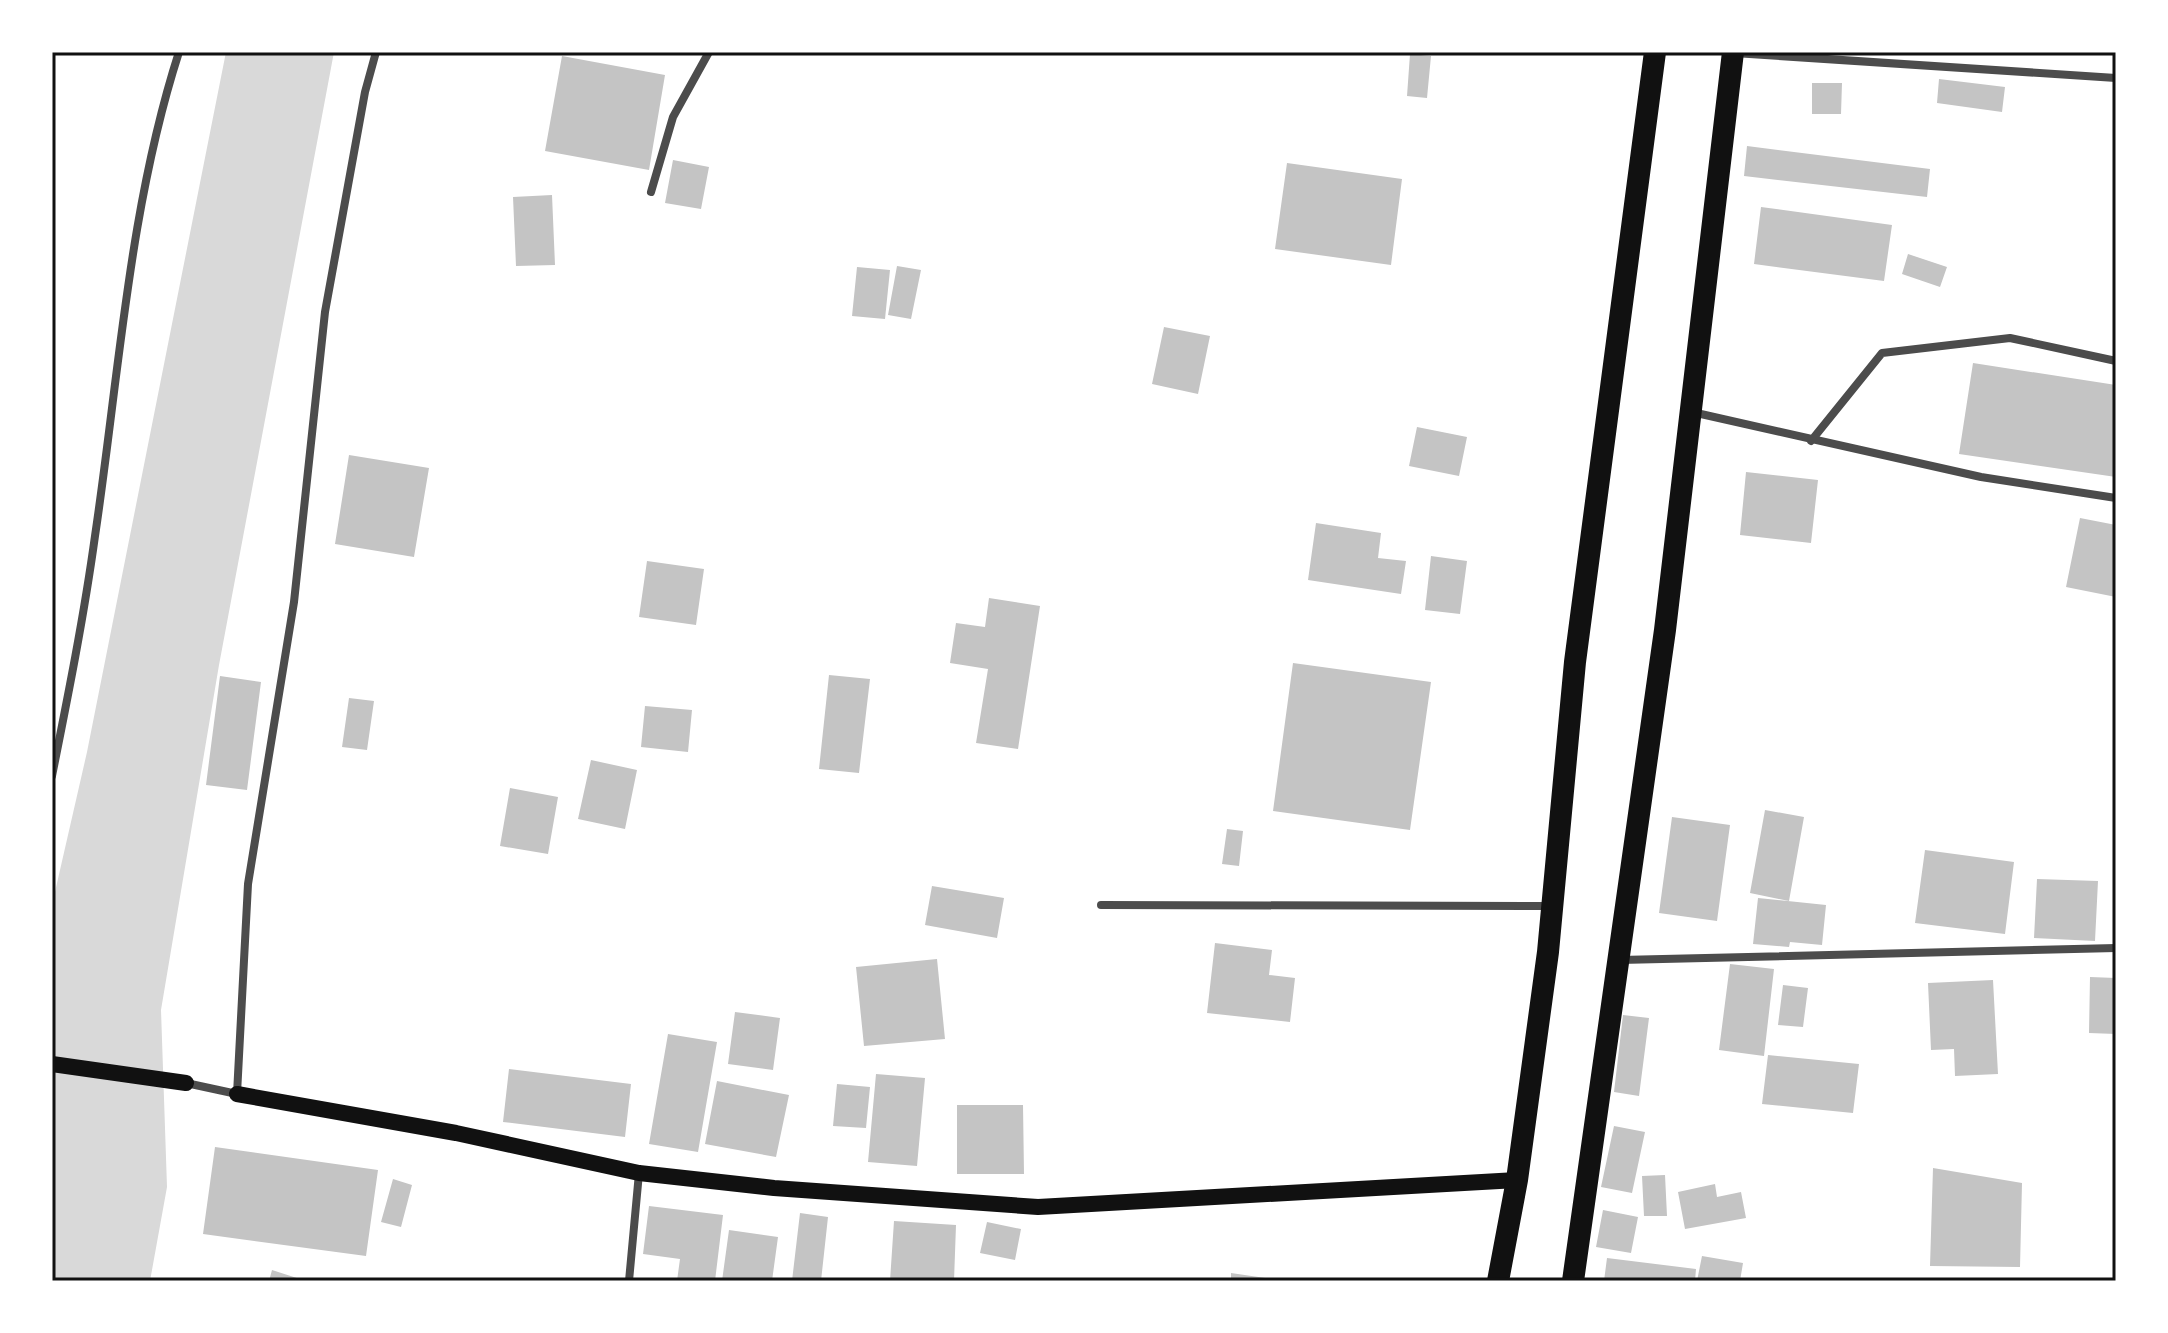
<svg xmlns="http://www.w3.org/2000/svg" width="2168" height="1333" font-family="'Alegreya Sans',sans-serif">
<rect width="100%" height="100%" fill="#fff"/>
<path fill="#d9d9d9" d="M 226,52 L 334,52 L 219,665 L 161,1010 L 167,1187 L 150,1281 L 52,1281 L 52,905 L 87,752 Z"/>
<path fill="#c4c4c4" d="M 1410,54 L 1431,56 L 1427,98 L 1407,96 Z
M 562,56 L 665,75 L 649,170 L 545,151 Z
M 1939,79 L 2005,87 L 2002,112 L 1937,103 Z
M 1812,83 L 1842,83 L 1841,114 L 1812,114 Z
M 1747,146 L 1930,169 L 1927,197 L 1744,176 Z
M 673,160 L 709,167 L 701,209 L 665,203 Z
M 1287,163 L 1402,179 L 1391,265 L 1275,249 Z
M 552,195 L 555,265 L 516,266 L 513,197 Z
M 1761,207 L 1892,225 L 1884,281 L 1754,264 Z
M 1908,254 L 1947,267 L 1940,287 L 1902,274 Z
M 897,266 L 921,270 L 911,319 L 888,315 Z
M 857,267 L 890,270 L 885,319 L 852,316 Z
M 1164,327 L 1210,336 L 1198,394 L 1152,384 Z
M 1973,363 L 2116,385 L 2116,477 L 1959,454 Z
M 1417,427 L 1467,437 L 1459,476 L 1409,466 Z
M 349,455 L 429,468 L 414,557 L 335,544 Z
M 1746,472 L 1818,480 L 1811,543 L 1740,535 Z
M 2080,518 L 2116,525 L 2116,597 L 2066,587 Z
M 1316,523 L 1381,533 L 1378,558 L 1406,561 L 1401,594 L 1308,580 Z
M 1431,556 L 1467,561 L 1460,614 L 1425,610 Z
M 647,561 L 704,569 L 696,625 L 639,617 Z
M 989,598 L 1040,606 L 1018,749 L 976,743 L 988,669 L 950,663 L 956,623 L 985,627 Z
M 1293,663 L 1431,682 L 1410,830 L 1273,811 Z
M 829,675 L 870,679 L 859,773 L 819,769 Z
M 220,676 L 261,682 L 247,790 L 206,785 Z
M 349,698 L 374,701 L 367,750 L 342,747 Z
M 645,706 L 692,710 L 688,752 L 641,747 Z
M 591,760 L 637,770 L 625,829 L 578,819 Z
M 510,788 L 558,797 L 548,854 L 500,846 Z
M 1765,810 L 1804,817 L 1789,901 L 1750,893 Z
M 1672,817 L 1730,825 L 1717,921 L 1659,913 Z
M 1227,829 L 1243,831 L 1239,866 L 1222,864 Z
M 1925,850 L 2014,862 L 2005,934 L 1915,923 Z
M 2037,879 L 2098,881 L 2095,941 L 2034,938 Z
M 932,886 L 1004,898 L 997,938 L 925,925 Z
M 1758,898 L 1826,905 L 1822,945 L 1790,942 L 1789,947 L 1753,944 Z
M 1215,943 L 1272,950 L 1269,975 L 1295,978 L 1290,1022 L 1207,1013 Z
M 937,959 L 945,1039 L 864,1046 L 856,967 Z
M 1730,964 L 1774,969 L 1764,1056 L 1719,1050 Z
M 2090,977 L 2116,978 L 2116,1034 L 2089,1033 Z
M 1993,980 L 1998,1074 L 1955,1076 L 1954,1049 L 1931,1050 L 1928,983 Z
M 1783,985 L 1808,988 L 1803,1027 L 1778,1025 Z
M 735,1012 L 780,1018 L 773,1070 L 728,1064 Z
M 1623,1015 L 1649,1018 L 1639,1096 L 1614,1092 Z
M 668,1034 L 717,1042 L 698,1152 L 649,1144 Z
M 1768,1055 L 1859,1064 L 1853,1113 L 1762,1104 Z
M 509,1069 L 631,1084 L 625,1137 L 503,1122 Z
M 876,1074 L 925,1078 L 917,1166 L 868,1162 Z
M 717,1081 L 789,1095 L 776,1157 L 705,1144 Z
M 837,1084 L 870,1087 L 866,1128 L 833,1126 Z
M 957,1105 L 1023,1105 L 1024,1174 L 957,1174 Z
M 1614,1126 L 1645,1132 L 1632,1193 L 1601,1187 Z
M 215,1147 L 378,1170 L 366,1256 L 203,1234 Z
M 1933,1168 L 2022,1183 L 2020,1267 L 1930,1266 Z
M 1665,1175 L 1667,1216 L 1644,1216 L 1642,1176 Z
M 393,1179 L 412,1185 L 401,1227 L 381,1222 Z
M 1715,1184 L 1717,1197 L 1741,1192 L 1746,1218 L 1685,1229 L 1678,1192 Z
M 649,1206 L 723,1215 L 715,1281 L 677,1281 L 680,1259 L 643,1254 Z
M 1603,1210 L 1638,1217 L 1631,1253 L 1596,1247 Z
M 800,1213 L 828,1217 L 821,1281 L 792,1281 Z
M 894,1221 L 956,1225 L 954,1281 L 890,1281 Z
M 987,1222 L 1021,1229 L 1015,1260 L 980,1253 Z
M 729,1230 L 778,1237 L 772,1281 L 722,1281 Z
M 1702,1256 L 1743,1263 L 1740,1281 L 1697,1281 Z
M 1607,1258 L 1696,1269 L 1695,1281 L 1604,1281 Z
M 272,1270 L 303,1280 L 303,1281 L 269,1281 Z
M 1231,1273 L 1272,1279 L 1272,1281 L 1231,1281 Z"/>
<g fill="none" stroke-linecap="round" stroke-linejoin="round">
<path stroke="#4c4c4c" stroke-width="8" d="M 1734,53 L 2116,78
M 651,192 L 673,117 L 709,52
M 1692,412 L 1981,477 L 2116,498
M 1811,441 L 1882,353 L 2010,338 L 2116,361
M 52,776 C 68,696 84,616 95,536 C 119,375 129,207 179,52
M 1101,905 L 1552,906
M 1620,960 L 2116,948
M 186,1083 L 237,1094 L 248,884 L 294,602 L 325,312 L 365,92 L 376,52
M 629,1281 L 639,1173"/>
<path stroke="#111" stroke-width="16" d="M 52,1064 L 186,1083
M 237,1094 L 456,1133 L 639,1173 L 774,1188 L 1038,1207 L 1517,1180"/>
<path stroke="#111" stroke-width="22" d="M 1498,1281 L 1517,1180 L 1548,952 L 1575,662 L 1655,52
M 1573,1281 L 1665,630 L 1733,52"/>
</g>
<rect width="2168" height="1333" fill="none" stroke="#ffffff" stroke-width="108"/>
<rect x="54" y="54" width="2060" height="1225" fill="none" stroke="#111" stroke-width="3"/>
</svg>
